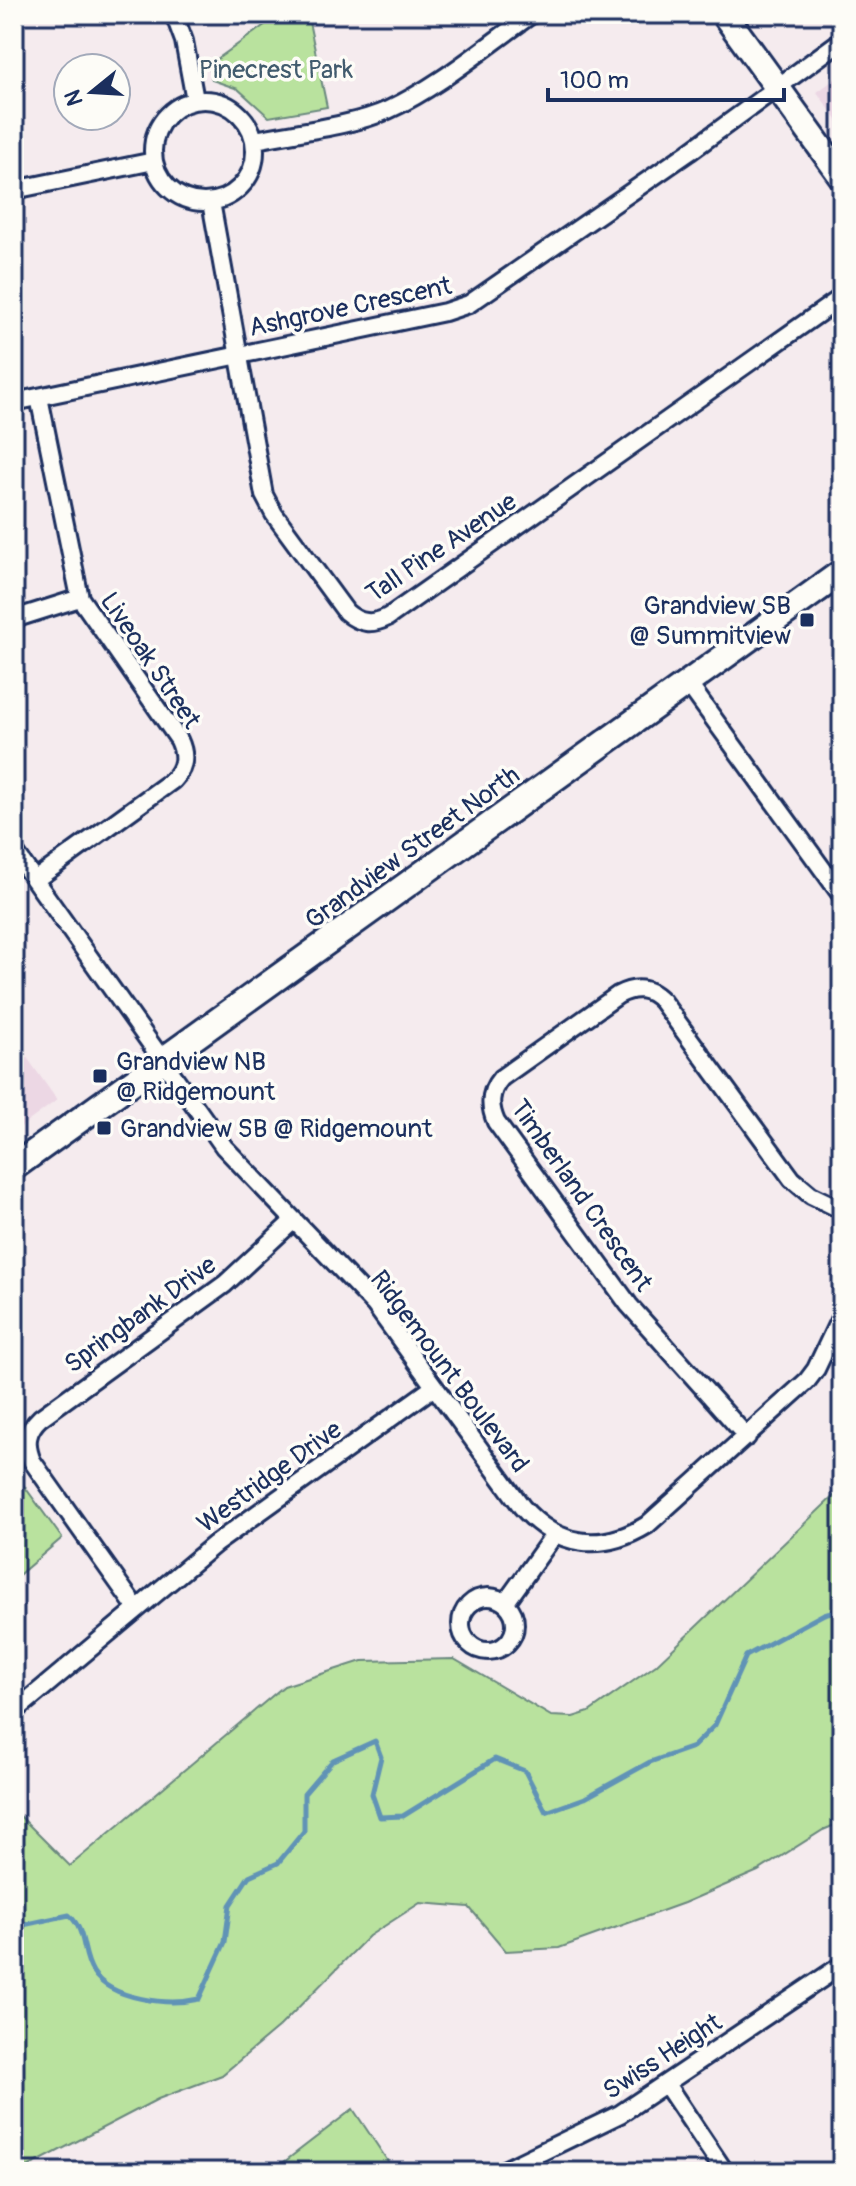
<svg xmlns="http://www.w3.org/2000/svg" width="856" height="2186" font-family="Pangolin,sans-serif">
<rect width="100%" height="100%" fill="#f5ebee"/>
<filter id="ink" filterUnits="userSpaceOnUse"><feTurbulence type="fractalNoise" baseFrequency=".0125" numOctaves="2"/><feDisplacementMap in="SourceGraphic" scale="16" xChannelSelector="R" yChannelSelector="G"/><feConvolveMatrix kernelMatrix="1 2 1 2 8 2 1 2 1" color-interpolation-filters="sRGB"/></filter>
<g filter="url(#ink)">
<path fill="#ecd7e4" d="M 842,74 L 842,127 L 817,92 Z
M 14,1039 L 57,1100 L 14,1132 Z"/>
<path fill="#b9e29e" stroke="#6a887e" stroke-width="2" d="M 280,14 L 341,14 L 309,22 L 327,107 L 269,117 L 238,89 L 212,80 L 209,65 Z
M 14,1472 L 62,1538 L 14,1579 Z
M 842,1488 L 842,1822 L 823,1830 L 758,1871 L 684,1903 L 559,1948 L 506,1951 L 469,1907 L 420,1903 L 369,1936 L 279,2027 L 222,2075 L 158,2099 L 18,2172 L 14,2167 L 14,1810 L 70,1866 L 284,1686 L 362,1661 L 454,1659 L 551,1716 L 573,1717 L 589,1712 L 656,1665 Z
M 353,2109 L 395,2172 L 271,2172 Z"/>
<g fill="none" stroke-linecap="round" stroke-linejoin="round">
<path stroke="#6193b6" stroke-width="5" d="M 14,1927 L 69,1915 C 87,1931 81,1953 93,1972 C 111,2000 169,2006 199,1999 L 225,1942 L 230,1905 L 249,1876 L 278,1863 L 304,1831 L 304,1794 L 333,1760 L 375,1741 L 381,1757 L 372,1794 L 380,1817 L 403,1816 L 495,1759 L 525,1771 L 546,1812 L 585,1798 L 650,1762 L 693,1747 L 715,1725 L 746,1656 L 824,1614 L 842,1609"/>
<g stroke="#1b2f5e" stroke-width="22">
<path id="street" d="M 174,14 L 184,41 L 195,100
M153 151a51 51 0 1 1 102 0a51 51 0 1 1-102 0Z
M 255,140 C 294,132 353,126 388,110 C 440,86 485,47 532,14
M 14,190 L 154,161
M 211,202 L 264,495 L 274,514 L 346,612 C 360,624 372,625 388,617 L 842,297
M 14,402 L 445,312 L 469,304 L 689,152 L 842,40
M 14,619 L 80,598
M 687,682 L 842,896
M 14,851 L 224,1147 L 375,1305 L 522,1507 C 557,1547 601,1553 647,1525 L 807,1381 L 816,1369 L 842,1314
M 35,880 L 173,780 C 185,768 186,755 179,740 L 80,598 L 39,397
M 747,1437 L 629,1305 L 496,1122 C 489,1106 489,1092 501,1078 L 618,995 C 635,986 649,987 662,1001 L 792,1179 L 811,1195 L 842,1210
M461 1624a27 27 0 1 1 54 0a27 27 0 1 1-54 0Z
M 506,1602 L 554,1535
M 137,1609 L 32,1461 C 25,1444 26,1431 40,1418 L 225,1284 L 294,1220
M 14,1712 L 215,1544 L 434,1387
M 666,2084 L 725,2172
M 500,2172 L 620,2114 L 842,1965"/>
</g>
<g stroke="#1b2f5e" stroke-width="30">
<path id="secondary" d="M 724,14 L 842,177
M 14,1167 L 842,572"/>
</g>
<use href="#street" stroke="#fdfcf7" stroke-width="16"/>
<use href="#secondary" stroke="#fdfcf7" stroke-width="24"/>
</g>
</g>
<g fill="#1b2f5e" stroke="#fdfcf7" stroke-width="3">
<rect x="799" y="612" width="16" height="16" rx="4"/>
<rect x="92" y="1068" width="16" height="16" rx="4"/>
<rect x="96" y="1120" width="16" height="16" rx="4"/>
</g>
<g text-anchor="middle" stroke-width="7" stroke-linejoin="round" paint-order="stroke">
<g font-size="26" fill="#425c6e" stroke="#fdfcf7">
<text x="276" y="78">Pinecrest Park</text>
</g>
<g font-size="26" fill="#1b2f5e" stroke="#fdfcf7">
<text transform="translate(350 306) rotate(-12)" y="9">Ashgrove Crescent</text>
<text transform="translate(441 547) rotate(-34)" y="9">Tall Pine Avenue</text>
<text transform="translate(151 660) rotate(56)" y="9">Liveoak Street</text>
<text transform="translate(412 847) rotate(-36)" y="9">Grandview Street North</text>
<text transform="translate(582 1195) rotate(55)" y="9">Timberland Crescent</text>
<text transform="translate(140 1314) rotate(-36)" y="9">Springbank Drive</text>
<text transform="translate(450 1371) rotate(53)" y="9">Ridgemount Boulevard</text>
<text transform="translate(269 1476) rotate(-36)" y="9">Westridge Drive</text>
<text transform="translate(662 2056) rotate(-33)" y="9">Swiss Height</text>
</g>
<g font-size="26" fill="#1b2f5e" stroke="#fdfcf7" text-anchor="start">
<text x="791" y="614" text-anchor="end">Grandview SB<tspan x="791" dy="30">@ Summitview</tspan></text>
<text x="116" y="1070">Grandview NB<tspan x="116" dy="30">@ Ridgemount</tspan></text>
<text x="120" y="1137">Grandview SB @ Ridgemount</text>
</g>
</g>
<rect width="856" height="2186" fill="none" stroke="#fdfcf7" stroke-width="48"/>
<rect x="24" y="24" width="808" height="2138" fill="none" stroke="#1b2f5e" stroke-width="3" filter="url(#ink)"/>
<g transform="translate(92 92) rotate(252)"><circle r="38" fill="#fdfcf7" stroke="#a3aaba" stroke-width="2"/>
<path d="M0-6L14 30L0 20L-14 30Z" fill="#1b2f5e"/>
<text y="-12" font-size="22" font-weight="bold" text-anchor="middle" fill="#1b2f5e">N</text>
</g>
<path d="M548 88v12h236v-12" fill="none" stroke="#1b2f5e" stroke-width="4"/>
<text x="560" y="88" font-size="24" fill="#1b2f5e" stroke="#fdfcf7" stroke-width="6" paint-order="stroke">100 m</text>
</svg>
